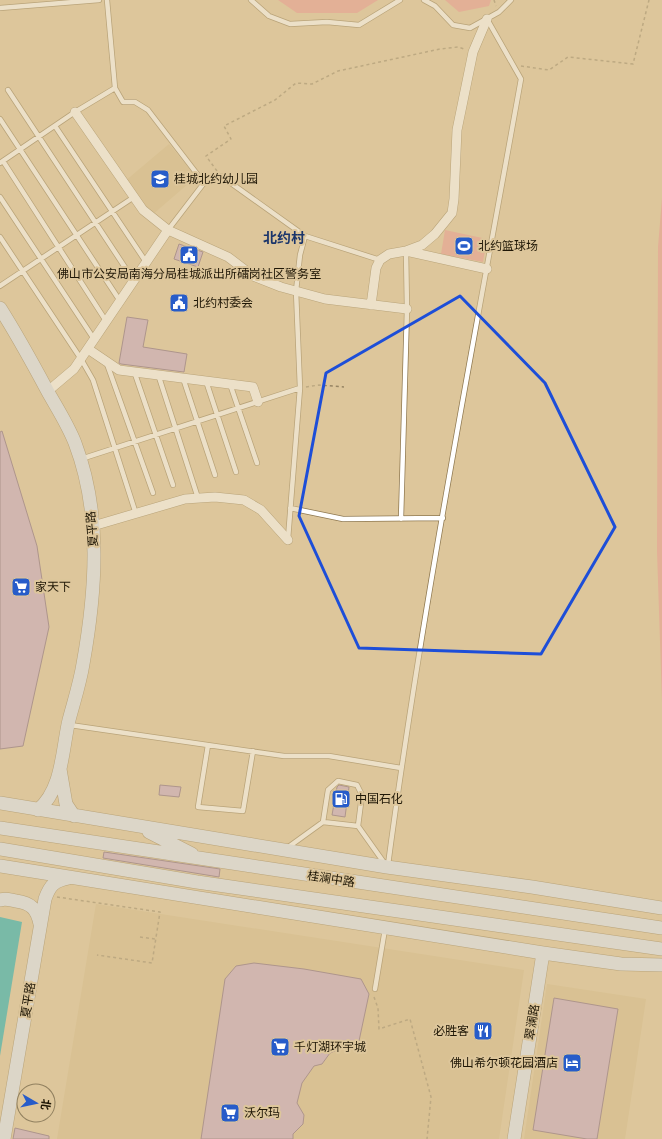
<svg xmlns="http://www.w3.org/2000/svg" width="662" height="1139" font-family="Raleway,'Noto Sans SC',sans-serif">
<rect width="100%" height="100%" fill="#ddc69b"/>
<path fill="#d5ba89" d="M 169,144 L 196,177 L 152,215 L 124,182 Z
M 96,904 L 524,970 L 499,1139 L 57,1139 Z
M 547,984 L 646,999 L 625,1139 L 524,1139 Z"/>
<path fill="#ec9490" d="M 278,0 L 378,0 L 357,13 L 297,13 Z
M 445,0 L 491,0 L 489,6 L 459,12 Z
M 662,198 L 662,702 L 657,551 L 658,247 Z
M 445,230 L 487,239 L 483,262 L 441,254 Z"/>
<path fill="#00aab5" d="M 0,917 L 22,922 L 0,1056 Z"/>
<path fill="#c3a3c7" stroke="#76597a" d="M 179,244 L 203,252 L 198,267 L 174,259 Z
M 127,317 L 148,320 L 143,347 L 187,354 L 184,372 L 121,364 L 119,363 Z
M 2,431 L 37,546 L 49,627 L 23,746 L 0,749 L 0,432 Z
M 160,785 L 181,787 L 179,797 L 159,795 Z
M 339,785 L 349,787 L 345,817 L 332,815 L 337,787 Z
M 104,852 L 220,869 L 219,877 L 103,858 Z
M 254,963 L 304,969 L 361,979 L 369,994 L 359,1041 L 330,1053 L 322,1064 L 314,1066 L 302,1083 L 297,1103 L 304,1115 L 303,1124 L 293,1134 L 293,1139 L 201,1139 L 225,979 L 236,966 Z
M 554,998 L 618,1009 L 597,1139 L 587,1139 L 533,1130 Z
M 15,1128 L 49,1136 L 49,1139 L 13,1139 Z"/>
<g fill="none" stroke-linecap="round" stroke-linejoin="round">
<g stroke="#8f7951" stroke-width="6">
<path id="lane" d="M 107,0 L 115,88 L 123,102 L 135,102 L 148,110 L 204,183 L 168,230
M 251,0 L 269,16 L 290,24 L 327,22 L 359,25 L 400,0
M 424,0 L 435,6 L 453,25 L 470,28 L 499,12 L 511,0
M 0,8 L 99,0
M 8,90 L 134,281
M 0,119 L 120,301
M 55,126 L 146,262
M 3,161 L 106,321
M 0,163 L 75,112 L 115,88
M 204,183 L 221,176 L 305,236 L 380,260
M 0,197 L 94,339
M 0,237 L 81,359 L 93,380 L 136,514
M 0,286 L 134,197
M 107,364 L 153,493
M 134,371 L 173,485
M 158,374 L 198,498
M 183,378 L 215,475
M 206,381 L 236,472
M 230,384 L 257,463
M 81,459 L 300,388
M 290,508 L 343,519 L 443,518
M 401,519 L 407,309 L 406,251
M 288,539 L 300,388 L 296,291 L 300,255 L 305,236
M 70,725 L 284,756 L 329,756 L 401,768
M 208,745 L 198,807 L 243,811 L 253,751
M 323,822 L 328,790 L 338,781 L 357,785 L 362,795 L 358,826
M 287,848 L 323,822 L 358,826 L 385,864
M 388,865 C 423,602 474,341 521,79 L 487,19
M 375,989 L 385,929"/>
</g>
<g stroke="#8f7951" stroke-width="10">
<path id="street" d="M 75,112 L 143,210 L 168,230 L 228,257 L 253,276 L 281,287 L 325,299 L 407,309
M 406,251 L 487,269
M 371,305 L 376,268 L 380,260 L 389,254 L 406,251 L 422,245 L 435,234 L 452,213 L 454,199 L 457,130 L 473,52 L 487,19
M 88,349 L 119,370 L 253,387 L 258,402
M 48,391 L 74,369 L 168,230
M 93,526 L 185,499 L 215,497 L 244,500 L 261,510 L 288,540"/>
</g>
<g stroke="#8f7951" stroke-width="14">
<path id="secondary" d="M 0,308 C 17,335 33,364 48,392 C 57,408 68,425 75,443 C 102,514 96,591 83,664 C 80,683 74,701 69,720 C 62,749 63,789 38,810
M 60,769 L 66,804 L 74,816
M 0,803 L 387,867 L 532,887 L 662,908
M 0,828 L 662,928
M 149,832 L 192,854
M 0,849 L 197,882 L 662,949
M 0,866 L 543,953 L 621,964 L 662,965
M 0,900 C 6,898 10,900 16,901 C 31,903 37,909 40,924
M 4,1139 L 45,899 C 50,885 54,881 69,878
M 514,1139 L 543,953"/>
</g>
<path stroke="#978564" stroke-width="1.5" stroke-dasharray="3 3" stroke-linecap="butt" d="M 494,0 L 496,6
M 521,66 L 549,70 L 568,57 L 633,64 L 649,0
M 217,171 L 206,156 L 231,139 L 224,126 L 275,100 L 296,83 L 312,84 L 338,71 L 440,49 L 458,47 L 464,49
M 306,387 L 319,385 L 344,387
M 57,897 L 160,912 L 152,963 L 97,955
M 140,937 L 155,939
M 374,997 L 378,1008 L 379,1029 L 410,1019 L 431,1097 L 427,1139"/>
<use href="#lane" stroke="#fff" stroke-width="4.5"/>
<use href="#street" stroke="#fff" stroke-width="9"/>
<use href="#secondary" stroke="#dce8fe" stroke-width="13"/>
</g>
<path d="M0 0H662V1139H0ZM 460,296 L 545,383 L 615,527 L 541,654 L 359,648 L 299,516 L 326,373 Z" fill="#ddc69b" fill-opacity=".55" fill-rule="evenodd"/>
<path fill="none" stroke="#1d4ed8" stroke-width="3" stroke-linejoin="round" d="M 460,296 L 545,383 L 615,527 L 541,654 L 359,648 L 299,516 L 326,373 Z"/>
<defs>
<g id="school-square" transform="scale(1)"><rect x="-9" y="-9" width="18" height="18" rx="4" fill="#275cc9" stroke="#ddc69b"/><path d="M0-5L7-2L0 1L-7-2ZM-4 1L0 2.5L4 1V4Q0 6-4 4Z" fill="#fff"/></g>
<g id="stadium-square" transform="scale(1)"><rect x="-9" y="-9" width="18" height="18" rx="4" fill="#275cc9" stroke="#ddc69b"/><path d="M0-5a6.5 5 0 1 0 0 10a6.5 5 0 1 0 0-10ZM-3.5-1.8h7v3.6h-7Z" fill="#fff"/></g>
<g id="civic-square" transform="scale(1)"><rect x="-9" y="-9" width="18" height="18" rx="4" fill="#275cc9" stroke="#ddc69b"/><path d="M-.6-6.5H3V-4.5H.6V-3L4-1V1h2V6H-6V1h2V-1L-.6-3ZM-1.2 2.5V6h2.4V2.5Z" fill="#fff"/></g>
<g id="supermarket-square" transform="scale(1)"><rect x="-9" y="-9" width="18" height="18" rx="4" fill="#275cc9" stroke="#ddc69b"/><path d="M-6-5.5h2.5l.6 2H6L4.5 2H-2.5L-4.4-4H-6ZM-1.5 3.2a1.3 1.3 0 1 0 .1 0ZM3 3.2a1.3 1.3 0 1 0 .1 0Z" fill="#fff"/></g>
<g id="fuel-square" transform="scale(1)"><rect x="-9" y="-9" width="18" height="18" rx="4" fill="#275cc9" stroke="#ddc69b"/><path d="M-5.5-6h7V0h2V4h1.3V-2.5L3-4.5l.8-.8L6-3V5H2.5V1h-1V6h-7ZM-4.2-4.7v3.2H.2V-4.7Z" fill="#fff"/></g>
<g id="restaurant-square" transform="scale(1)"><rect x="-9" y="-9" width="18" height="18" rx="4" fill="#275cc9" stroke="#ddc69b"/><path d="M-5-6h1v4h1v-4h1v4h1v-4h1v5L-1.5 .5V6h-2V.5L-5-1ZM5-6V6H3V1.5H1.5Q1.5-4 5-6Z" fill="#fff"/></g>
<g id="hotel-square" transform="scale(1)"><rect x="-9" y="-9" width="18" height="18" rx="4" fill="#275cc9" stroke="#ddc69b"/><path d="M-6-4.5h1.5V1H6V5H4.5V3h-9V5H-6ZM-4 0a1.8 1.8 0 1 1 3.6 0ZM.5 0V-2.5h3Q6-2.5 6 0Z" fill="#fff"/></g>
</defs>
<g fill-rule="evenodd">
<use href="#school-square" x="160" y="179"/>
<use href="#stadium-square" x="464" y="246"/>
<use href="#civic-square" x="189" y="255"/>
<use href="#civic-square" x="179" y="303"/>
<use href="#supermarket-square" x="21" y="587"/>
<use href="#fuel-square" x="341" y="799"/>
<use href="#restaurant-square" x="483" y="1031"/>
<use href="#supermarket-square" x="280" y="1047"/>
<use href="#hotel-square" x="572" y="1063"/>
<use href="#supermarket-square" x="230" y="1113"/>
</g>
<g text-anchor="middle" stroke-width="4" stroke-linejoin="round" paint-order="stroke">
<g font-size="12" fill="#1f1706" stroke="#ddc69b" text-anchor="start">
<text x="174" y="183">桂城北约幼儿园</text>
<text x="478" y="250">北约篮球场</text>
<text x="189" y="278" text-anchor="middle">佛山市公安局南海分局桂城派出所礌岗社区警务室</text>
<text x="193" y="307">北约村委会</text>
<text x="35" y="591">家天下</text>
<text x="355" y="803">中国石化</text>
<text x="469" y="1035" text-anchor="end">必胜客</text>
<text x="294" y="1051">千灯湖环宇城</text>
<text x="558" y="1067" text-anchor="end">佛山希尔顿花园酒店</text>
<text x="244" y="1117">沃尔玛</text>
</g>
<g font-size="12" fill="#1f1706" stroke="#ddc69b">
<text transform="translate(92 529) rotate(-95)" y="4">夏平路</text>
<text transform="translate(331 879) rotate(9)" y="4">桂澜中路</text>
<text transform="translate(28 1000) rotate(-81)" y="4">夏平路</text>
<text transform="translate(532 1022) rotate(-81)" y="4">翠澜路</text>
</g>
<g font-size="14" font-weight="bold" fill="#1a356b" stroke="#ddc69b">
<text x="284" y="243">北约村</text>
</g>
</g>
<g transform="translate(36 1103) rotate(99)"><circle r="19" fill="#ddc69b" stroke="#91805f"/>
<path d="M0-3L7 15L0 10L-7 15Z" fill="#275cc9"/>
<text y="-6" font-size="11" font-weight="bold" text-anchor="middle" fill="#1f1706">北</text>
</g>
</svg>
